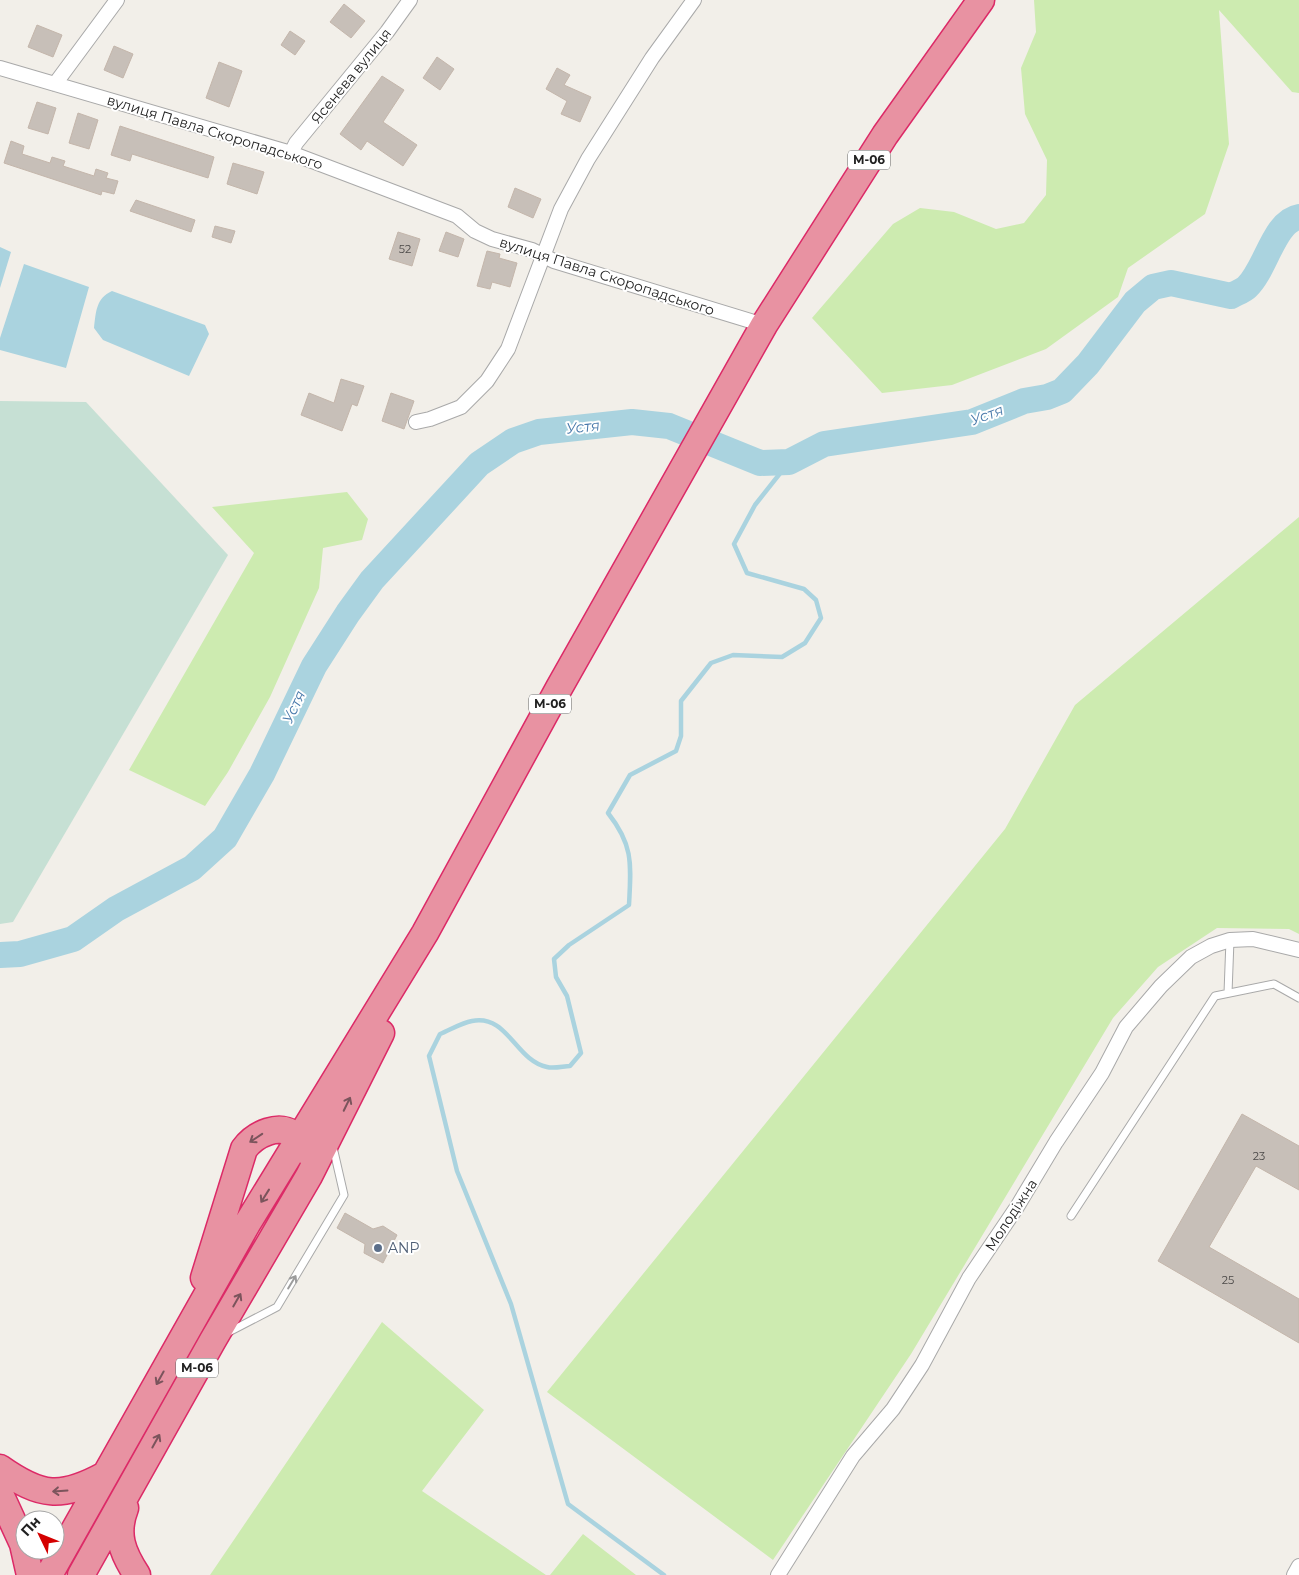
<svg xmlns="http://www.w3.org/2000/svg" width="1299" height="1575" font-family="Montserrat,sans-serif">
<rect width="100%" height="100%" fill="#f2efe9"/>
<path fill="#cdebb0" d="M 1034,0 L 1299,0 L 1299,93 L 1292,92 L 1219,10 L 1229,144 L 1205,214 L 1128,268 L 1118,297 L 1046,349 L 952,385 L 882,393 L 812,318 L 893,224 L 920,208 L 954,212 L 996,229 L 1024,223 L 1046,195 L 1047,160 L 1025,114 L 1021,68 L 1036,32 Z
M 347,492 L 368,519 L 362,540 L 323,548 L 319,588 L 270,697 L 228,772 L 205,806 L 129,770 L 254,553 L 212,507 Z
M 1299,517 L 1299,934 L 1289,929 L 1217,928 L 1158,967 L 1113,1018 L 911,1354 L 773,1560 L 547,1392 L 1005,829 L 1075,705 Z
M 382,1322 L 484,1410 L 422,1491 L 546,1575 L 210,1575 Z
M 583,1534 L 636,1575 L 550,1575 Z"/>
<path fill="#c6e0d4" d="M 0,401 L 86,402 L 228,555 L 13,922 L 0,924 Z"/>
<path fill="#aad3df" d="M 0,247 L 11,252 L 0,288 Z
M 24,264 L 89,287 L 66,368 L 0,350 L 0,338 Z
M 112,291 L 205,325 L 209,334 L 189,376 L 103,340 L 94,328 C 96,312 96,298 112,291 Z"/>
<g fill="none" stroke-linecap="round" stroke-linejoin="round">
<path stroke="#aad3df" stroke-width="4.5" d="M 664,1575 L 568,1504 L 511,1304 L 457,1171 L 429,1056 L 440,1034 C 450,1030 461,1023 472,1021 C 508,1014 515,1060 547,1067 C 554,1069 564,1066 570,1066 L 581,1053 L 567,996 L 556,977 L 554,959 L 569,945 L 629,905 C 631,865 634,846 608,813 L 630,775 L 676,751 L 681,736 L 681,701 L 711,663 L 733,655 L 782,657 L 805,643 L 821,618 L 816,600 L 804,589 L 747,573 L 734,544 L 755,505 L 789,462"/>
<path stroke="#aad3df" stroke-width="26" d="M 0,955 L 20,954 L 73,939 L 116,909 L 192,868 L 225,838 L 262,774 L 314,666 L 348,613 L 372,580 L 479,464 L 513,441 L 539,432 L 632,422 L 669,426 L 760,463 L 789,462 L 824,444 L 972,422 L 1024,401 L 1047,397 L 1062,391 L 1088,364 L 1135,302 L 1153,287 L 1171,283 L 1231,296 C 1236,293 1243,291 1247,287 C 1266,269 1274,221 1299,217"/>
</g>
<path fill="#c7bfb8" stroke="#c4b6ab" d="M 344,4 L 365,21 L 351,38 L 330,22 Z
M 37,25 L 62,35 L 53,57 L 28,47 Z
M 290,31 L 305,41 L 295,55 L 281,45 Z
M 114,46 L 133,54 L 123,78 L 104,70 Z
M 437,57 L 454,69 L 440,90 L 423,78 Z
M 219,62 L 242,71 L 229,107 L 206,98 Z
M 557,68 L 570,75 L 564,85 L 591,97 L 580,122 L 561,114 L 567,101 L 546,89 Z
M 382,76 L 404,90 L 383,122 L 417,145 L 403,166 L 367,141 L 361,150 L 340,134 Z
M 37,102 L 56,108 L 48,134 L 28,128 Z
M 78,113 L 98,120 L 89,149 L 69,143 Z
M 120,126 L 214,157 L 208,178 L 132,154 L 130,161 L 111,155 Z
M 11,141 L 24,146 L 22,154 L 50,163 L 52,157 L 65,161 L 63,166 L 94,176 L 96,169 L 108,173 L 106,178 L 118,181 L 114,194 L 102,191 L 101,195 L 4,163 Z
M 233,163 L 264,172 L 257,194 L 227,184 Z
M 515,188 L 541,199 L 533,218 L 508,207 Z
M 136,200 L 195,220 L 191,232 L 130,211 Z
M 215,226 L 235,231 L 231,243 L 212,237 Z
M 398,232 L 420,239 L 412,266 L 389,259 Z
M 446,232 L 464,239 L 458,257 L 439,251 Z
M 487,251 L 500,254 L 499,258 L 517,263 L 510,287 L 492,282 L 490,289 L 477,286 Z
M 341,379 L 364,386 L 357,406 L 352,404 L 342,431 L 301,415 L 309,393 L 334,403 Z
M 391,393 L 414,401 L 404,429 L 382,421 Z
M 1242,1114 L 1299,1146 L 1299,1190 L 1256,1166 L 1209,1247 L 1299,1299 L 1299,1343 L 1158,1261 Z
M 345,1213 L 373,1229 L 383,1226 L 397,1235 L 383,1263 L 364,1253 L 365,1244 L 337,1228 Z"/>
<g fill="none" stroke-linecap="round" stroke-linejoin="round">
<g stroke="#a9a9a9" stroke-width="9">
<path id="lane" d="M 1228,993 L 1230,940
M 1071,1216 L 1215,996 L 1274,984 L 1299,998
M 227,1333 L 277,1307 L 344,1195 L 333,1147"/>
</g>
<g stroke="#a9a9a9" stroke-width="16">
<path id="street" d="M 0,68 L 291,153 L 457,216 L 475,231 L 492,239 L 532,250 L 554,261 L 764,325
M 55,84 L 117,0
M 291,153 L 296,143 L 387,32 L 410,0
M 416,422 L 430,419 L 461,407 L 487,381 L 508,349 L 561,209 L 588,159 L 652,58 L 694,0
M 778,1575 L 853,1456 L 893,1409 L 922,1365 L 969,1278 L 1017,1207 L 1056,1142 L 1102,1073 L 1126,1027 L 1161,986 L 1191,957 L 1211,946 L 1230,940 L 1253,939 L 1299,950
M 1294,1575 L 1299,1566"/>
</g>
<g stroke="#dc2a67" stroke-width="29">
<path id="highway" d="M 204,1278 L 244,1149 C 255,1134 280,1122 296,1136 C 301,1140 305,1147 308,1152
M 0,1468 C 41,1497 61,1499 105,1475
M 0,1494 L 23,1544 L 30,1575
M 125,1508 C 115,1534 122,1552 137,1575
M 49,1575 L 247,1224 L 425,933 L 559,688 L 764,325 L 885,135 L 981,0
M 81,1575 L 213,1340 L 309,1176 L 381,1033"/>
</g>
<use href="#lane" stroke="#fff" stroke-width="7"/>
<use href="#street" stroke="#fff" stroke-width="14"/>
<use href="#highway" stroke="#e892a2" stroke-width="26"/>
</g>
<defs><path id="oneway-shaft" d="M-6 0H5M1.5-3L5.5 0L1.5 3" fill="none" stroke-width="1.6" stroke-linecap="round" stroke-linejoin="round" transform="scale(1.25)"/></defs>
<g stroke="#7b545c">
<use href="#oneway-shaft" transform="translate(347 1104) rotate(-64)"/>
<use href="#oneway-shaft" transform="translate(256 1138) rotate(146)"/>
<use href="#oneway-shaft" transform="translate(265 1196) rotate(122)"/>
<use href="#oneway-shaft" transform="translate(237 1300) rotate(-60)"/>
<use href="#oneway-shaft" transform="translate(160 1378) rotate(119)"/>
<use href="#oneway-shaft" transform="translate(156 1441) rotate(-61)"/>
<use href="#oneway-shaft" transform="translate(60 1491) rotate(176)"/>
</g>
<use stroke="#9c9c9c" href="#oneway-shaft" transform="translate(292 1282) rotate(-59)"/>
<circle fill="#5c6f8a" stroke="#fff" stroke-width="2" cx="378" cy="1248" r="5"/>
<g text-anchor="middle" stroke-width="4" stroke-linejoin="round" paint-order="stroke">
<g font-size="11" fill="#4b4948">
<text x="405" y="253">52</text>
<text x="1259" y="1160">23</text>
<text x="1228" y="1284">25</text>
</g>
<g fill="#fff" stroke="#646464" stroke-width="1">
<rect x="848" y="150.5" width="42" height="19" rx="4"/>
<rect x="529" y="694.5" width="42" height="19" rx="4"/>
<rect x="176" y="1358.5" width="42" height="19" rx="4"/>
</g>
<g font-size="12" font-weight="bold" fill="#222">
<text x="869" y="164">М-06</text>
<text x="550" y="708">М-06</text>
<text x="197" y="1372">М-06</text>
</g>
<g font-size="14" fill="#222" stroke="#fff">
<text transform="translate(351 76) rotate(-51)" y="5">Ясенева вулиця</text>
<text transform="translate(215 132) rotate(17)" y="5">вулиця Павла Скоропадського</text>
<text transform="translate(607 276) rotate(18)" y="5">вулиця Павла Скоропадського</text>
<text transform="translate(1011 1215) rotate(-57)" y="5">Молодіжна</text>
</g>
<g font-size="14" fill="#4e5e75" stroke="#fff" text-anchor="start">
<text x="388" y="1253">ANP</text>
</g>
<g font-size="15" font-style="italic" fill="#4a7aab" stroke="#fff">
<text transform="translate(987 415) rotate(-20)" y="5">Устя</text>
<text transform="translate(583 427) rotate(-6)" y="5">Устя</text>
<text transform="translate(294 707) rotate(-65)" y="5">Устя</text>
</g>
</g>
<g transform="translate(40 1535) rotate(313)"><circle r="24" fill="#ffffff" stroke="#a7a7a7"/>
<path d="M0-4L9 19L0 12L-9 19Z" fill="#d40000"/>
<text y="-8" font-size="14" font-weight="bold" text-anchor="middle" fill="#222222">Пн</text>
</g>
</svg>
